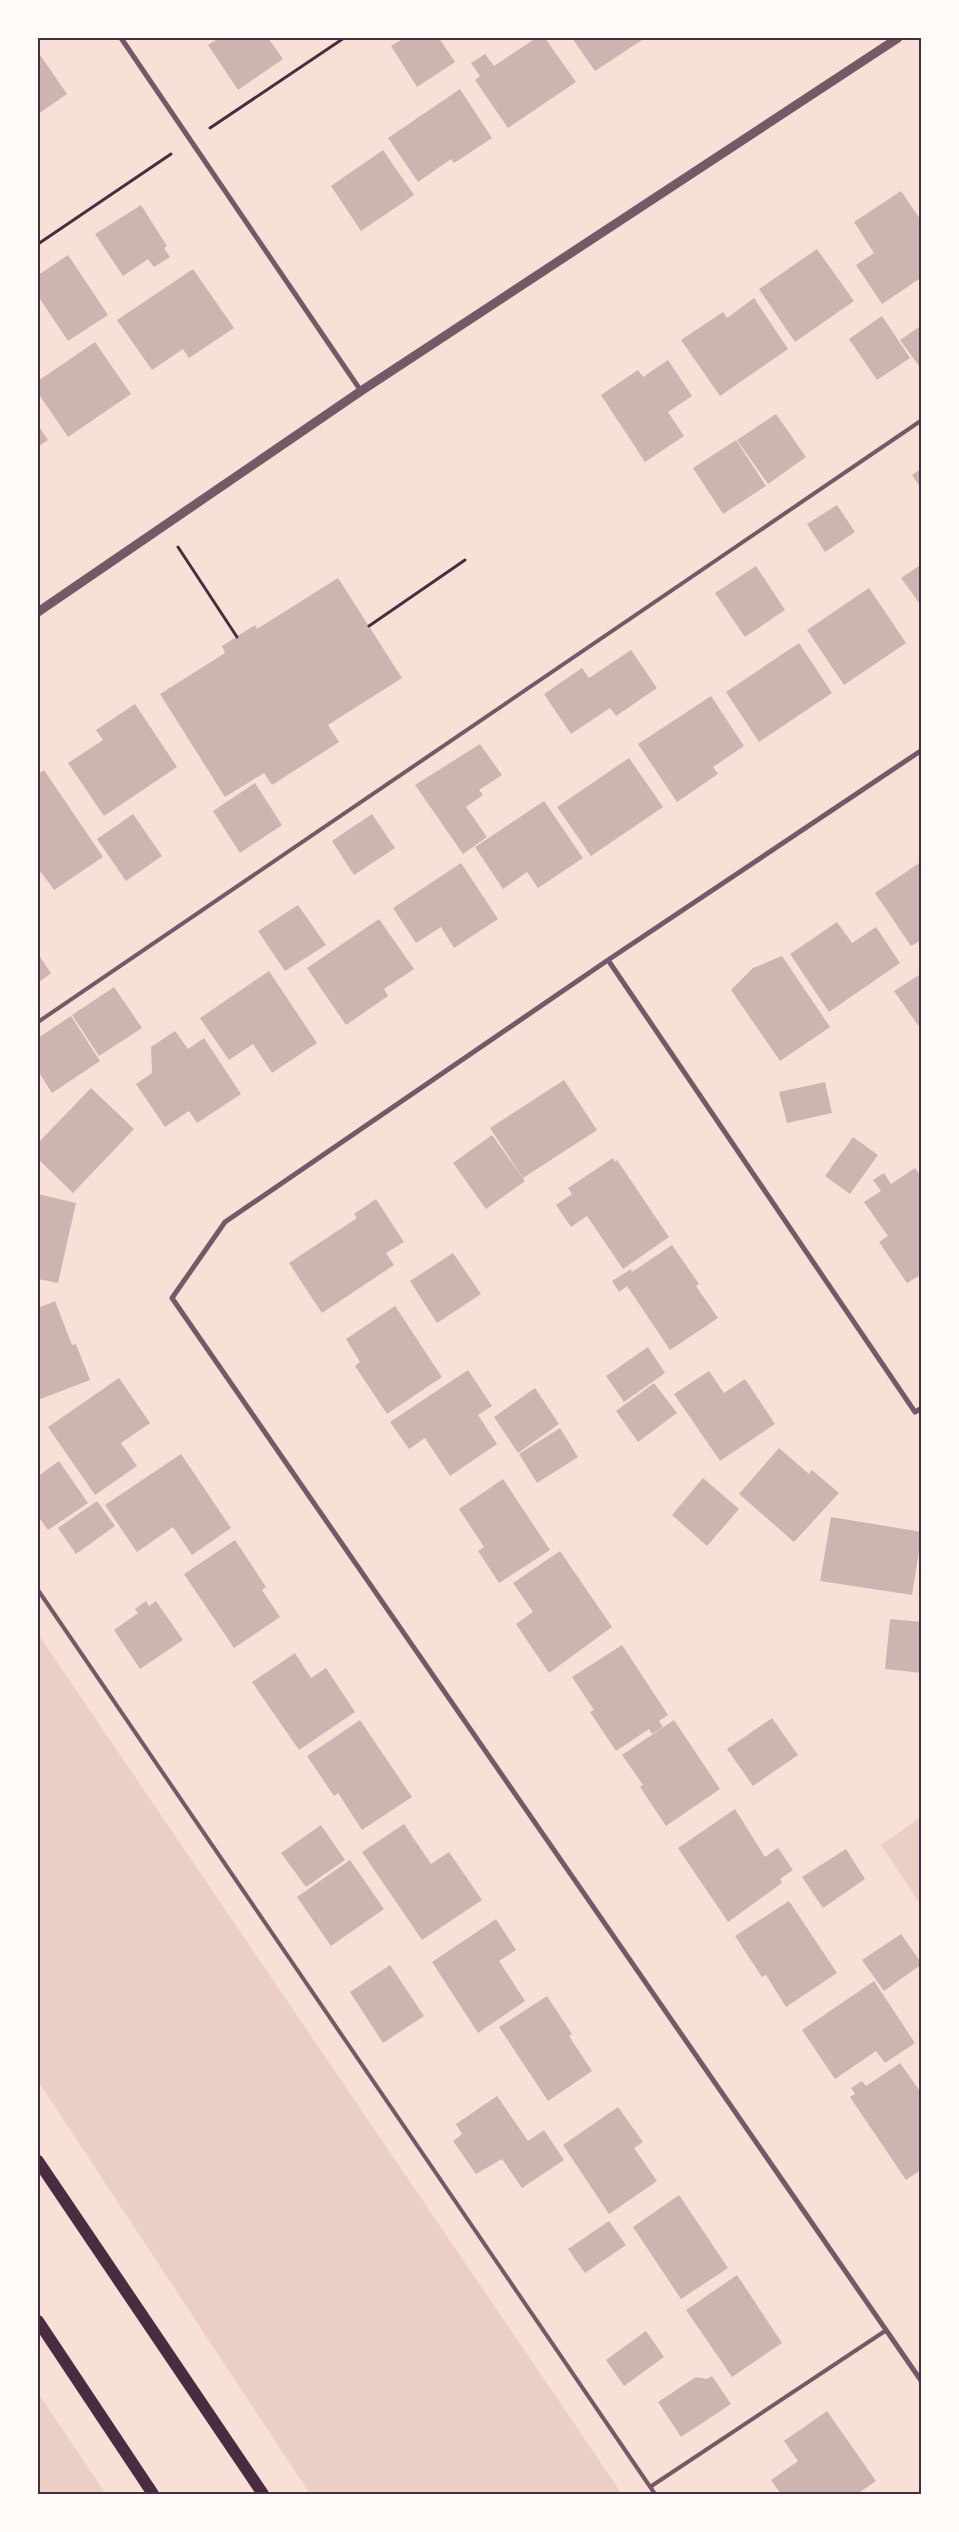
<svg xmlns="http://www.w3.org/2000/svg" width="959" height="2532" font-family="Signika,sans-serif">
<rect width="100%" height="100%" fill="#f7e1d7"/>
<path fill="#ebcfc5" d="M 38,1634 L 622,2494 L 310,2494 L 38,2081 Z
M 921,1817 L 921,1905 L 881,1845 Z
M 38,2393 L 106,2494 L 38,2494 Z"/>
<path fill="#ccb4b1" d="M 219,38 L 268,38 L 283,59 L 238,90 L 208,45 Z
M 404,38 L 439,38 L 455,62 L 417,87 L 391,46 Z
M 536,38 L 545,38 L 576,82 L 508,128 L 475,80 L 480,76 L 471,63 L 485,54 L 494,66 Z
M 572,38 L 645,38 L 595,71 Z
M 38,52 L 67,94 L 38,114 Z
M 460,89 L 492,138 L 454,163 L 451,159 L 418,182 L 388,138 Z
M 383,150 L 414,195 L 361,231 L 331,186 Z
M 901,191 L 922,222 L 922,277 L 882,304 L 856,265 L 874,253 L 854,222 Z
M 141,205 L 167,246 L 164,248 L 170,257 L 154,267 L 148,259 L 123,276 L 95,234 Z
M 817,249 L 854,301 L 795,342 L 759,289 Z
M 68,255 L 108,315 L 68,341 L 38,296 L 38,275 Z
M 193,269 L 234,328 L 189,358 L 183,349 L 152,370 L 117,320 Z
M 754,298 L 788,349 L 720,396 L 681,340 L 723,312 L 727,318 Z
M 882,316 L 910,358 L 877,380 L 849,339 Z
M 922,325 L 922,370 L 900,340 Z
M 95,342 L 131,394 L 68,437 L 38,393 L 38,381 Z
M 668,360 L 692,396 L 668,412 L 684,436 L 645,462 L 601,395 L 638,370 L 643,377 Z
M 776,414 L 806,457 L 768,484 L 737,440 Z
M 38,425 L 48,440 L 38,447 Z
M 736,440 L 766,486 L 723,514 L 693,468 Z
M 922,468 L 922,490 L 912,475 Z
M 837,505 L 855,532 L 825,552 L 807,524 Z
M 922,564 L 922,607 L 901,578 Z
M 756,566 L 785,610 L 745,637 L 715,593 Z
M 338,578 L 402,678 L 328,725 L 339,742 L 272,785 L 264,773 L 225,797 L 160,694 L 225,653 L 222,646 L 255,625 L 257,629 Z
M 869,588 L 906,643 L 844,685 L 807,630 Z
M 799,643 L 832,693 L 759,742 L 726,692 Z
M 631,650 L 657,688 L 616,716 L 610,708 L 571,734 L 544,694 L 582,668 L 589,678 Z
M 711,696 L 744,746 L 713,767 L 718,774 L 677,802 L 638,744 Z
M 135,704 L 177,767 L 104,816 L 68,763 L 103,740 L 96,730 Z
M 480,744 L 502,775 L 479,790 L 483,795 L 466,807 L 487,837 L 463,854 L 415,785 Z
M 629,758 L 663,807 L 591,856 L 557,807 Z
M 44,770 L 103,857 L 54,890 L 41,872 L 38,875 L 38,774 Z
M 255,783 L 282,825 L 240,853 L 213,811 Z
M 544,801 L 583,858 L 538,888 L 527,872 L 503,889 L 475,847 Z
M 133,814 L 162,856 L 126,881 L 97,839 Z
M 372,814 L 395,848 L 354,875 L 332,841 Z
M 922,861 L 922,940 L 911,946 L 875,893 Z
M 461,863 L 498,919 L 454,948 L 441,927 L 416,943 L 393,908 Z
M 298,905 L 326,945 L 285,971 L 258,931 Z
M 379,919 L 414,969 L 384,989 L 388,996 L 346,1025 L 307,968 Z
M 837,922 L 852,943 L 876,927 L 900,963 L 829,1012 L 790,954 Z
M 38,954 L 51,973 L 38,983 Z
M 782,956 L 830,1027 L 780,1061 L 731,990 L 753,968 Z
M 269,971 L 317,1043 L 272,1073 L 253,1044 L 229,1060 L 200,1018 Z
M 922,973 L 922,1031 L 894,991 Z
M 114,987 L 142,1028 L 99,1056 L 72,1015 Z
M 71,1016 L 100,1061 L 52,1093 L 38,1071 L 38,1038 Z
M 175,1031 L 188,1049 L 204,1038 L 241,1094 L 197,1123 L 189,1111 L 165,1127 L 136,1084 L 152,1073 L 151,1047 Z
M 564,1080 L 597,1130 L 523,1178 L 490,1128 Z
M 825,1082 L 832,1113 L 787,1123 L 779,1092 Z
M 91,1088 L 134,1129 L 73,1193 L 38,1159 L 38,1143 Z
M 492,1135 L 525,1181 L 486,1209 L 453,1163 Z
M 853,1137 L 878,1155 L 850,1194 L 825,1176 Z
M 613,1158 L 615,1162 L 617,1160 L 669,1237 L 623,1269 L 587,1216 L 571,1227 L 556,1205 L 572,1194 L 568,1188 Z
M 915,1168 L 922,1178 L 922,1274 L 907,1283 L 879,1242 L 888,1236 L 864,1202 L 881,1191 L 873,1180 L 884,1173 L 891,1184 Z
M 38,1194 L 76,1203 L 58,1283 L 38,1279 Z
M 376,1199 L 404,1242 L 386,1253 L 394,1265 L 322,1313 L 289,1263 L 357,1218 L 354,1214 Z
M 672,1245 L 699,1284 L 696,1286 L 718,1318 L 670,1350 L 627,1286 L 619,1292 L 612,1281 L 631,1269 L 632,1272 Z
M 453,1253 L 481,1294 L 437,1323 L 410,1281 Z
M 55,1301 L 72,1345 L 76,1344 L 90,1380 L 38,1400 L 38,1308 Z
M 395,1306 L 442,1377 L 387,1414 L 355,1366 L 360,1362 L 346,1339 Z
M 648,1347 L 665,1373 L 624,1402 L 606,1376 Z
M 468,1370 L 492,1406 L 478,1415 L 497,1444 L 450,1476 L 425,1438 L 409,1449 L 390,1422 Z
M 709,1371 L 724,1393 L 745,1379 L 775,1424 L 720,1461 L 674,1394 Z
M 119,1378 L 150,1423 L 121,1443 L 137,1466 L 95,1495 L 48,1427 Z
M 654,1383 L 677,1413 L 638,1442 L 616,1411 Z
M 535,1388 L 559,1424 L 518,1453 L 494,1417 Z
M 560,1428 L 578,1457 L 537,1483 L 519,1454 Z
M 779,1448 L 809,1474 L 812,1470 L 839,1493 L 794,1542 L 739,1494 Z
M 181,1454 L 231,1528 L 192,1555 L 173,1527 L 137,1552 L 105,1505 Z
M 59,1461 L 88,1503 L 48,1530 L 38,1516 L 38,1476 Z
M 703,1478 L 739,1509 L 707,1546 L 672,1515 Z
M 503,1479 L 550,1550 L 499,1583 L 478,1551 L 484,1547 L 459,1509 Z
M 97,1501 L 115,1526 L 76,1554 L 58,1528 Z
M 831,1517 L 922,1532 L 912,1595 L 820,1581 Z
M 235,1540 L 266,1587 L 262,1590 L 280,1617 L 234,1648 L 184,1574 Z
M 560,1551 L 612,1627 L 549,1673 L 516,1624 L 533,1612 L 513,1583 Z
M 146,1601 L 149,1606 L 156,1601 L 183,1640 L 140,1669 L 114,1630 L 138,1613 L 135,1609 Z
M 890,1619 L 922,1622 L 922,1673 L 885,1669 Z
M 622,1645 L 668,1715 L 659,1721 L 663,1727 L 652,1734 L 649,1729 L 616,1751 L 590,1712 L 594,1710 L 572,1677 Z
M 295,1653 L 311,1678 L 326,1668 L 355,1712 L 299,1750 L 252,1682 Z
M 772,1718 L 798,1755 L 753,1786 L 727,1749 Z
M 360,1720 L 412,1797 L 362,1830 L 338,1793 L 334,1796 L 307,1756 Z
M 674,1720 L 720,1789 L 666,1826 L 640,1787 L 643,1785 L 622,1755 Z
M 735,1809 L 765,1857 L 778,1848 L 793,1870 L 780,1879 L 782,1883 L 728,1922 L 678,1848 Z
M 404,1824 L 431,1864 L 449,1852 L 482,1900 L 422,1940 L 362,1852 Z
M 321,1825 L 345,1860 L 306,1887 L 281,1853 Z
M 846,1849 L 865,1879 L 823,1908 L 802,1877 Z
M 350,1860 L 384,1909 L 331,1946 L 297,1897 Z
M 789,1901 L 837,1973 L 786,2007 L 766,1975 L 762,1977 L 735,1936 Z
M 496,1919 L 516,1950 L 499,1961 L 525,2001 L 478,2033 L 432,1962 Z
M 901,1934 L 922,1964 L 884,1991 L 862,1960 Z
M 390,1965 L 424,2016 L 383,2043 L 350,1992 Z
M 874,1981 L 915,2043 L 885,2063 L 876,2051 L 835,2079 L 802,2030 Z
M 547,1996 L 572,2034 L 569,2036 L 592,2071 L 548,2101 L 499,2027 Z
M 900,2063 L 922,2094 L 922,2169 L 906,2180 L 850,2097 L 855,2094 L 851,2088 L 862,2081 L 866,2086 Z
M 497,2096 L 528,2141 L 544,2130 L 564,2160 L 522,2188 L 502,2159 L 476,2174 L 453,2141 L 462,2134 L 456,2124 Z
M 618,2107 L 643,2142 L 634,2148 L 657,2181 L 609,2214 L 563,2145 Z
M 679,2195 L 728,2268 L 681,2299 L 633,2227 Z
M 609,2221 L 626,2245 L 585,2273 L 568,2249 Z
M 737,2275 L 782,2343 L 732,2377 L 686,2310 Z
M 646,2331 L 664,2357 L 624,2386 L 606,2360 Z
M 712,2376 L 731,2404 L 681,2437 L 658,2402 L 696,2377 L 707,2379 Z
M 827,2411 L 876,2481 L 857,2494 L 781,2494 L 771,2480 L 798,2461 L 784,2441 Z"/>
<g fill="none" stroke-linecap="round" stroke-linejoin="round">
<path stroke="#4a2c40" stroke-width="3" d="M 210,128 L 344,38
M 38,244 L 171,154
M 178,547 L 237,637
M 369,626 L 465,560"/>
<path stroke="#755966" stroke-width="4" d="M 38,1022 L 922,420
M 38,1590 L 655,2494
M 650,2487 L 885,2331"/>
<path stroke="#755966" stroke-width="5" d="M 121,38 L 361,391
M 922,750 L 608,960 L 225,1222 L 172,1298 L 922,2382
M 608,960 L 915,1412 L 922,1408"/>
<path stroke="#755966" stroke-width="9" d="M 38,612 L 361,391 L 898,38"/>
<path stroke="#4a2c40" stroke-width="12" d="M 38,2161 L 263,2494
M 38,2321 L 153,2494"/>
</g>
<rect width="959" height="2532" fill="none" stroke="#fffaf5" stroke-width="78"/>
<rect x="39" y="39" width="881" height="2454" fill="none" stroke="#4a2c40" stroke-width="2"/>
</svg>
